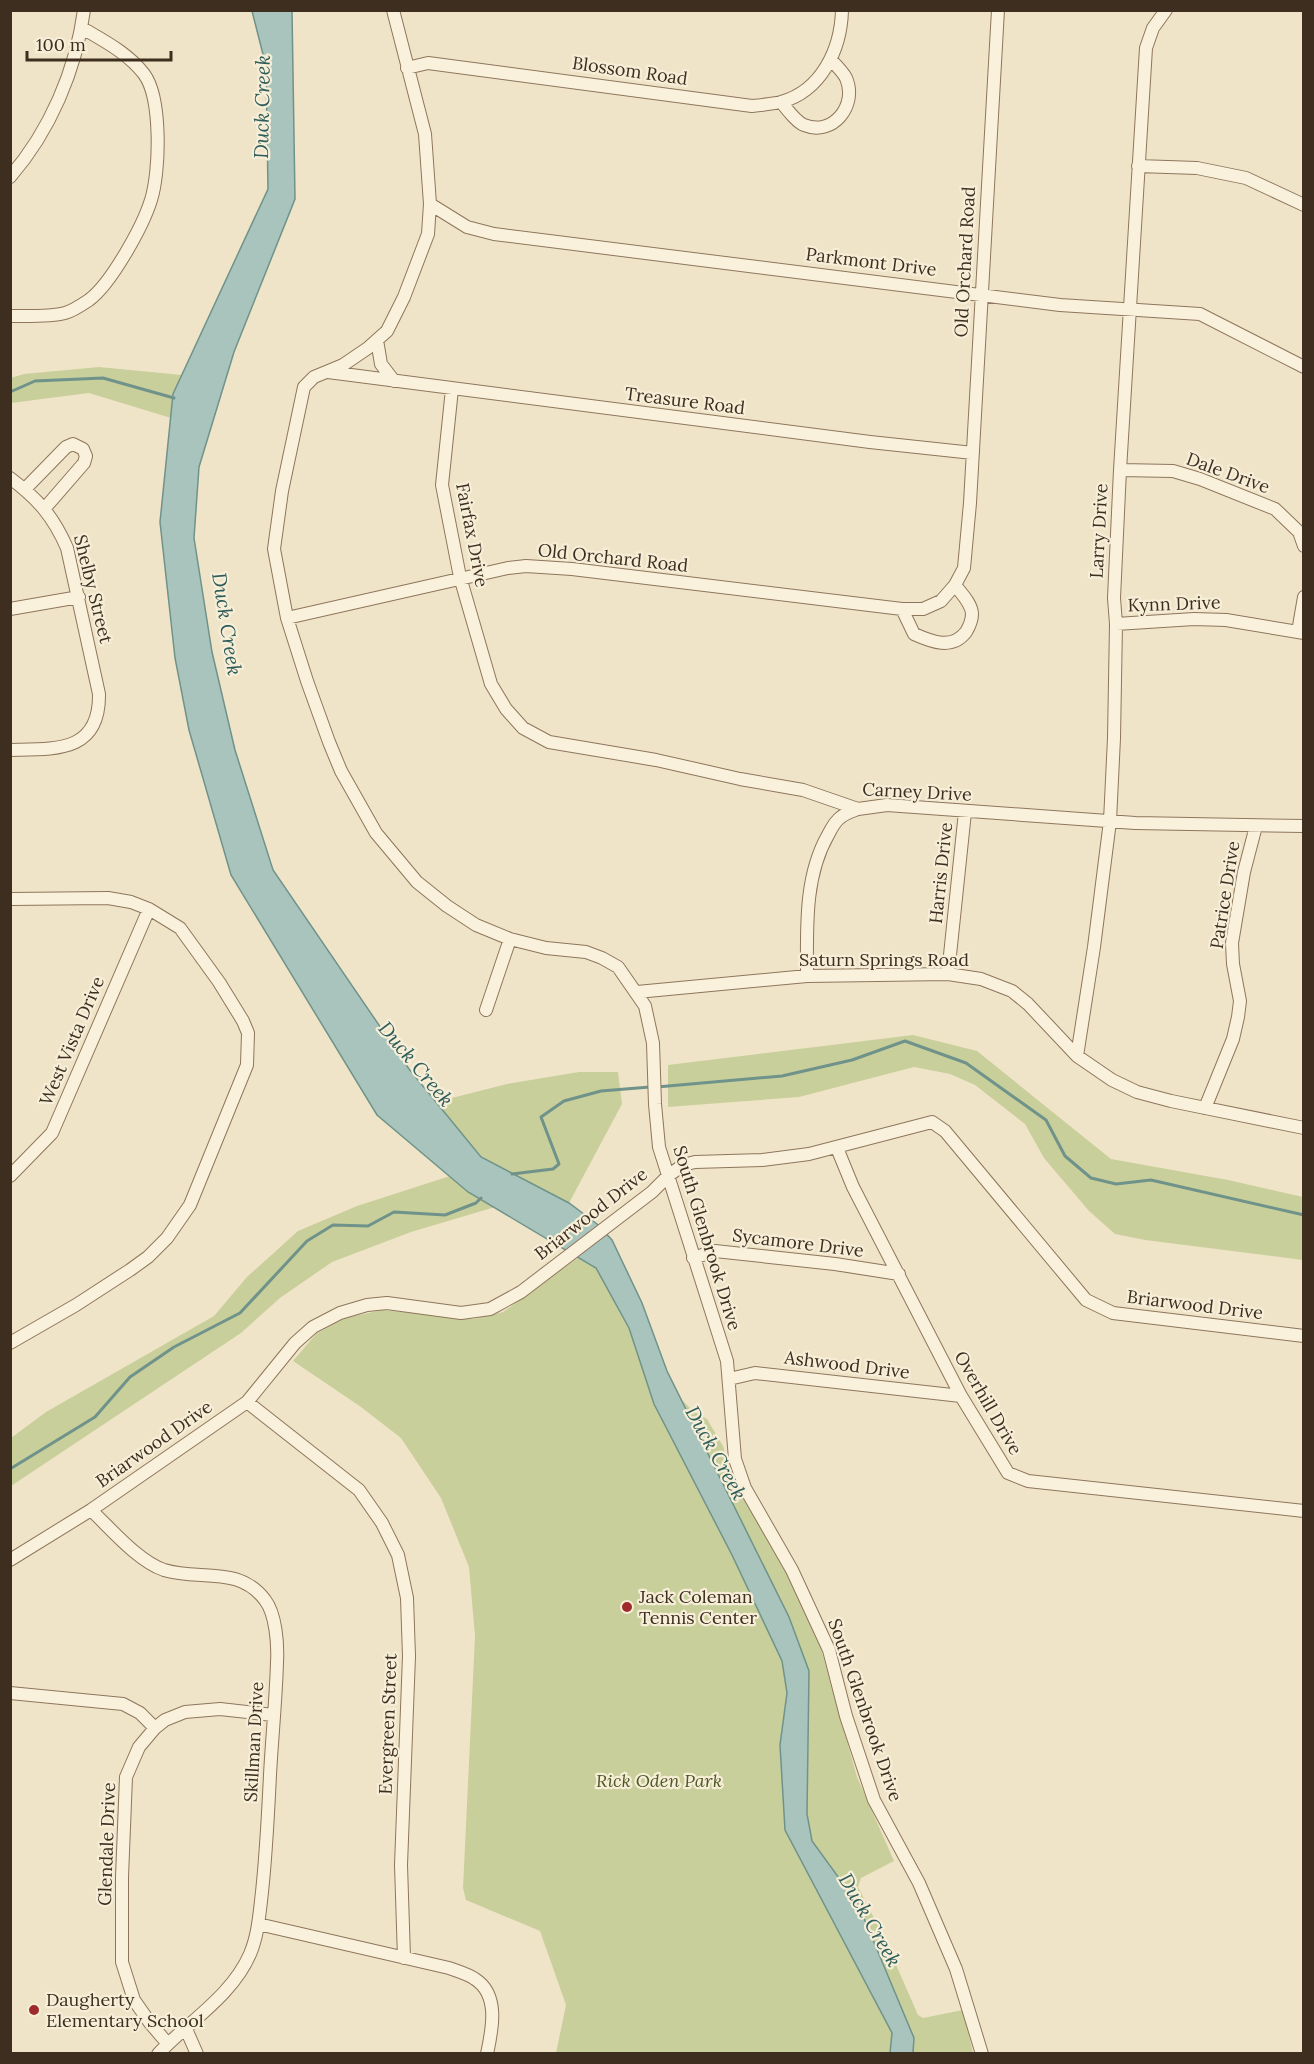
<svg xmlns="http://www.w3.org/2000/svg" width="1314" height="2064" font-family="Lora,serif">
<rect width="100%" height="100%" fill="#f0e4c8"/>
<path fill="#c9cf9b" d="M 99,367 L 182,375 L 173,394 L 171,418 L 89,393 L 11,403 L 11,378 L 24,374 Z
M 913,1035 L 977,1051 L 1111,1159 L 1228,1180 L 1303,1197 L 1303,1260 L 1145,1240 L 1115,1234 L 1089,1211 L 1044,1158 L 1025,1124 L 975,1085 L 950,1074 L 914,1067 L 799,1097 L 668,1107 L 668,1065 Z
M 579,1072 L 618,1072 L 622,1104 L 569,1203 L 481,1157 L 436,1102 L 507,1084 Z
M 450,1176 L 468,1192 L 495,1207 L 411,1232 L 332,1262 L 280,1298 L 241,1333 L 11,1486 L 11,1438 L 46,1412 L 214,1316 L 247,1277 L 298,1231 L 357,1206 Z
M 608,1236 L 642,1303 L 667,1371 L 682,1400 L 693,1411 L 707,1419 L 723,1446 L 729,1467 L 746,1502 L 791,1579 L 820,1645 L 857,1777 L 894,1861 L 861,1878 L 858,1887 L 883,1935 L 918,2015 L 923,2018 L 963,2010 L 973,2053 L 556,2053 L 566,2005 L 540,1931 L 466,1900 L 463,1888 L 475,1636 L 469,1567 L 441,1498 L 401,1438 L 361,1407 L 293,1361 L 316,1334 L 345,1318 L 382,1310 L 474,1319 L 503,1312 Z"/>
<path fill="#a9c4bc" stroke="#6f938a" stroke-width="1.5" d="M 252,11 L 292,11 L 295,199 L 234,352 L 199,467 L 194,538 L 212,652 L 235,750 L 273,870 L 409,1069 L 481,1157 L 569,1203 L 597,1224 L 612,1240 L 642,1303 L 667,1371 L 789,1617 L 809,1671 L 807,1814 L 812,1841 L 858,1904 L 914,2038 L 913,2053 L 890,2053 L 892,2033 L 785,1830 L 780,1745 L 787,1693 L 782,1661 L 732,1555 L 654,1404 L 629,1328 L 596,1268 L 468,1192 L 377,1115 L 231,875 L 189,730 L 175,658 L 160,522 L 173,394 L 268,189 L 266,66 Z"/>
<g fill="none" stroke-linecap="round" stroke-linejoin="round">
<path stroke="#6f938a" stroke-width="3" d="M 10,392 L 35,381 L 103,378 L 174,398
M 657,1087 L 782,1076 L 852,1060 L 905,1041 L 966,1063 L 1046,1120 L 1065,1156 L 1091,1178 L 1116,1184 L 1151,1180 L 1304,1215
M 512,1174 L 553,1169 L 559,1164 L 541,1117 L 564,1101 L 601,1091 L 650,1087
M 10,1469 L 95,1417 L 130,1377 L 174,1347 L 240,1313 L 307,1241 L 333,1225 L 368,1226 L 394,1212 L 445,1215 L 476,1203 L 481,1198"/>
<g stroke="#8d765c" stroke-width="14">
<path id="minor" d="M 393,10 L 425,134 L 430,204 L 428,234 L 404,297 L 387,331 L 368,348 L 343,365 L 314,377 L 304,387 L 282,491 L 274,549 L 287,618 L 307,681 L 329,742 L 341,771 L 376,833 L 417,882 L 447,906 L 476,925 L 510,939 L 546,948 L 586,952 L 602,958 L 618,967 L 645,1006 L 653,1043 L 655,1104 L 659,1147 L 727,1361 L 735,1459 L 745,1488 L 792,1570 L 829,1650 L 846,1716 L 874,1800 L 919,1883 L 956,1969 L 982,2054
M 407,68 L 428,63 L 752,106 C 762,105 772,104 781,102 C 821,91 841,50 842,10
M 781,102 C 787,109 796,122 804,125 C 833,137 858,105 846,78 C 843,72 836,65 831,60
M 1138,166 L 1197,168 L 1246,178 L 1304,205
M 10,177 C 50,131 76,70 84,10
M 430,204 L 467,227 L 494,234 L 1060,305 L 1200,314 L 1304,367
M 10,316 C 26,316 50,317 65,313 C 73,311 83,304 89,300 C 111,284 143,226 151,200 C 160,172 162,98 144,74 C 128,53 104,41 82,28
M 377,340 L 381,364 L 394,381
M 328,372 L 870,442 L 973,453
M 452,389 L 442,485 L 460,577 L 491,684 L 506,709 L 523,728 L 549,742 L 656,760 L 740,779 L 803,790 L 858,809 L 887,805 L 1135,823 L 1304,826
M 1120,470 L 1173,471 L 1200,479 L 1275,509 L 1299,532 L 1304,546
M 10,478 C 38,499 53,516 67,548 L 99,694 C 100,753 55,749 10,750
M 25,489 L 66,447 L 73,444 L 83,449 L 86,456 L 84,463 L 45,508
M 10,609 L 79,597
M 902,609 L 914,634 C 932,642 952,650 966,632 C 969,627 972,619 972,614 C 972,604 961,593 955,585
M 287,618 L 508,568 L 526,566 L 572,569 L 902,609 L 923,609 L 941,601 L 955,585 L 964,568 L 970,503 L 998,10
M 1116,624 L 1194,619 L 1226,620 L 1304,633
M 1298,632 L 1304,597
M 10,899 L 108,898 L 131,902 L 149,909 L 180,928 L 219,982 L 243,1021 L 248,1033 L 247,1065 L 190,1205 L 167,1238 L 148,1257 L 130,1270 L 76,1305 L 10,1343
M 948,974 L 965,812
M 807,976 C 807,929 804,877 828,835 C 831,829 835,821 841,817 C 846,813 853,811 858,809
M 637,992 L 807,976 L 948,974 L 981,979 L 1012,991 L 1028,1004 L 1077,1056 L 1112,1080 L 1137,1092 L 1171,1101 L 1304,1128
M 486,1010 L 510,939
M 1077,1056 L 1094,947 L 1110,821 L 1114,738 L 1116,624 L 1114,598 L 1120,470 L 1146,48 L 1153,28 L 1166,10
M 1205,1108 L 1233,1039 L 1238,1017 L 1240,1001 L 1233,964 L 1232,943 L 1244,872 L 1256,826
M 837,1148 L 853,1187 L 961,1396 L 1008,1473 L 1028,1481 L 1304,1511
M 10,1176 L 52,1133 L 149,909
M 693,1258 L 715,1251 L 835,1264 L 899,1274
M 729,1379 L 755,1373 L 961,1396
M 247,1402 L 359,1490 L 382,1523 L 398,1555 L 407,1598 L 409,1656 L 401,1865 L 404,1958
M 91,1510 C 111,1529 138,1561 164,1570 C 199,1581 239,1565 265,1600 C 276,1614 278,1645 277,1662 C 276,1699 272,1737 270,1775 C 268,1817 266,1859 261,1901 C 259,1919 257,1938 250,1954 C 232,1996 188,2022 158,2054
M 10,1560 L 91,1510 L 247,1402 L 295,1343 L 313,1327 L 340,1313 L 367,1305 L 387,1303 L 461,1313 L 490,1309 L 521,1292 L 652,1192 L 668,1176 L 683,1165 L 695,1162 L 762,1160 L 809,1154 L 932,1122 L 945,1131 L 1086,1300 L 1113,1313 L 1304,1336
M 10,1693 L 123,1704 L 140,1713 L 155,1728
M 258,1924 L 449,1968 C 457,1971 468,1974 475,1979 C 500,1995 492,2030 487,2054
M 186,2029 L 197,2054
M 168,2044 L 150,2023 L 134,2000 L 122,1962 L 122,1877 L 126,1777 L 139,1747 L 155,1728 L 165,1720 L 185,1712 L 220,1709 L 273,1715"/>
</g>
<use href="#minor" stroke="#faf1dc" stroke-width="12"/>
</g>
<g fill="#9e2a2b" stroke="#f7eed8" stroke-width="2">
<circle cx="627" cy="1607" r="6"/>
<circle cx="34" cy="2010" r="6"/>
</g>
<g text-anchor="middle" stroke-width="4.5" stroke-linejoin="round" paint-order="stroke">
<g font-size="18" fill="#3d2e20" stroke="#f7eed8">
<text transform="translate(630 71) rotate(8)" y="6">Blossom Road</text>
<text transform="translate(871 262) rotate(7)" y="6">Parkmont Drive</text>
<text transform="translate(965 262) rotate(-87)" y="6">Old Orchard Road</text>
<text transform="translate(685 401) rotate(7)" y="6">Treasure Road</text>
<text transform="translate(1228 473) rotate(20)" y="6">Dale Drive</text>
<text transform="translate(1099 531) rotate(-87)" y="6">Larry Drive</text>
<text transform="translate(472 535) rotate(79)" y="6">Fairfax Drive</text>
<text transform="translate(613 558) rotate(6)" y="6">Old Orchard Road</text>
<text transform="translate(93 589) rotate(76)" y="6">Shelby Street</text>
<text transform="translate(1174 604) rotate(-2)" y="6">Kynn Drive</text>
<text transform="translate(917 792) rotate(3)" y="6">Carney Drive</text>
<text transform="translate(941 873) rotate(-84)" y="6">Harris Drive</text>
<text transform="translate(1225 895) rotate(-81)" y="6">Patrice Drive</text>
<text x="884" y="966">Saturn Springs Road</text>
<text transform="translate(72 1041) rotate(-67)" y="6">West Vista Drive</text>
<text transform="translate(591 1214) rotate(-38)" y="6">Briarwood Drive</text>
<text transform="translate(707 1238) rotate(73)" y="6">South Glenbrook Drive</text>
<text transform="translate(798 1243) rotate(7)" y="6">Sycamore Drive</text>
<text transform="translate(1195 1305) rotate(7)" y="6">Briarwood Drive</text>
<text transform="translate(847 1365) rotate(7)" y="6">Ashwood Drive</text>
<text transform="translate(988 1403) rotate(60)" y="6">Overhill Drive</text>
<text transform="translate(154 1444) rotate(-35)" y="6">Briarwood Drive</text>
<text transform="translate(865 1710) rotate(71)" y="6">South Glenbrook Drive</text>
<text transform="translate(388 1724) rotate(-88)" y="6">Evergreen Street</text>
<text transform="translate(254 1742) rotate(-87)" y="6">Skillman Drive</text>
<text transform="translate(107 1844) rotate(-88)" y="6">Glendale Drive</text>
</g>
<g font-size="18" fill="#3d2e20" stroke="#f7eed8" text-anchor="start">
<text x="639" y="1603">Jack Coleman<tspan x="639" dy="21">Tennis Center</tspan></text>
<text x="46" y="2006">Daugherty<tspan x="46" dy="21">Elementary School</tspan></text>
</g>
<g font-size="18" font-style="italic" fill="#4d5a26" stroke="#f7eed8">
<text x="659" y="1787">Rick Oden Park</text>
</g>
<g font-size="20" font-style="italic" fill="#2f5d5a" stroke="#f7eed8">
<text transform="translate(262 107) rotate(-89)" y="7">Duck Creek</text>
<text transform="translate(227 624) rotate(81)" y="7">Duck Creek</text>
<text transform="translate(416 1064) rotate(50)" y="7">Duck Creek</text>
<text transform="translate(716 1453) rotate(61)" y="7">Duck Creek</text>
<text transform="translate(870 1920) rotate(60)" y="7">Duck Creek</text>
</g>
</g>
<rect width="1314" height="2064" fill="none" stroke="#3d2e20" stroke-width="24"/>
<path d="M27 51v9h144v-9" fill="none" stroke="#3d2e20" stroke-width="3"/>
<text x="36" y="51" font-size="18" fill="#3d2e20" stroke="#f7eed8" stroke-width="4.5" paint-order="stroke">100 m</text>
</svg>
